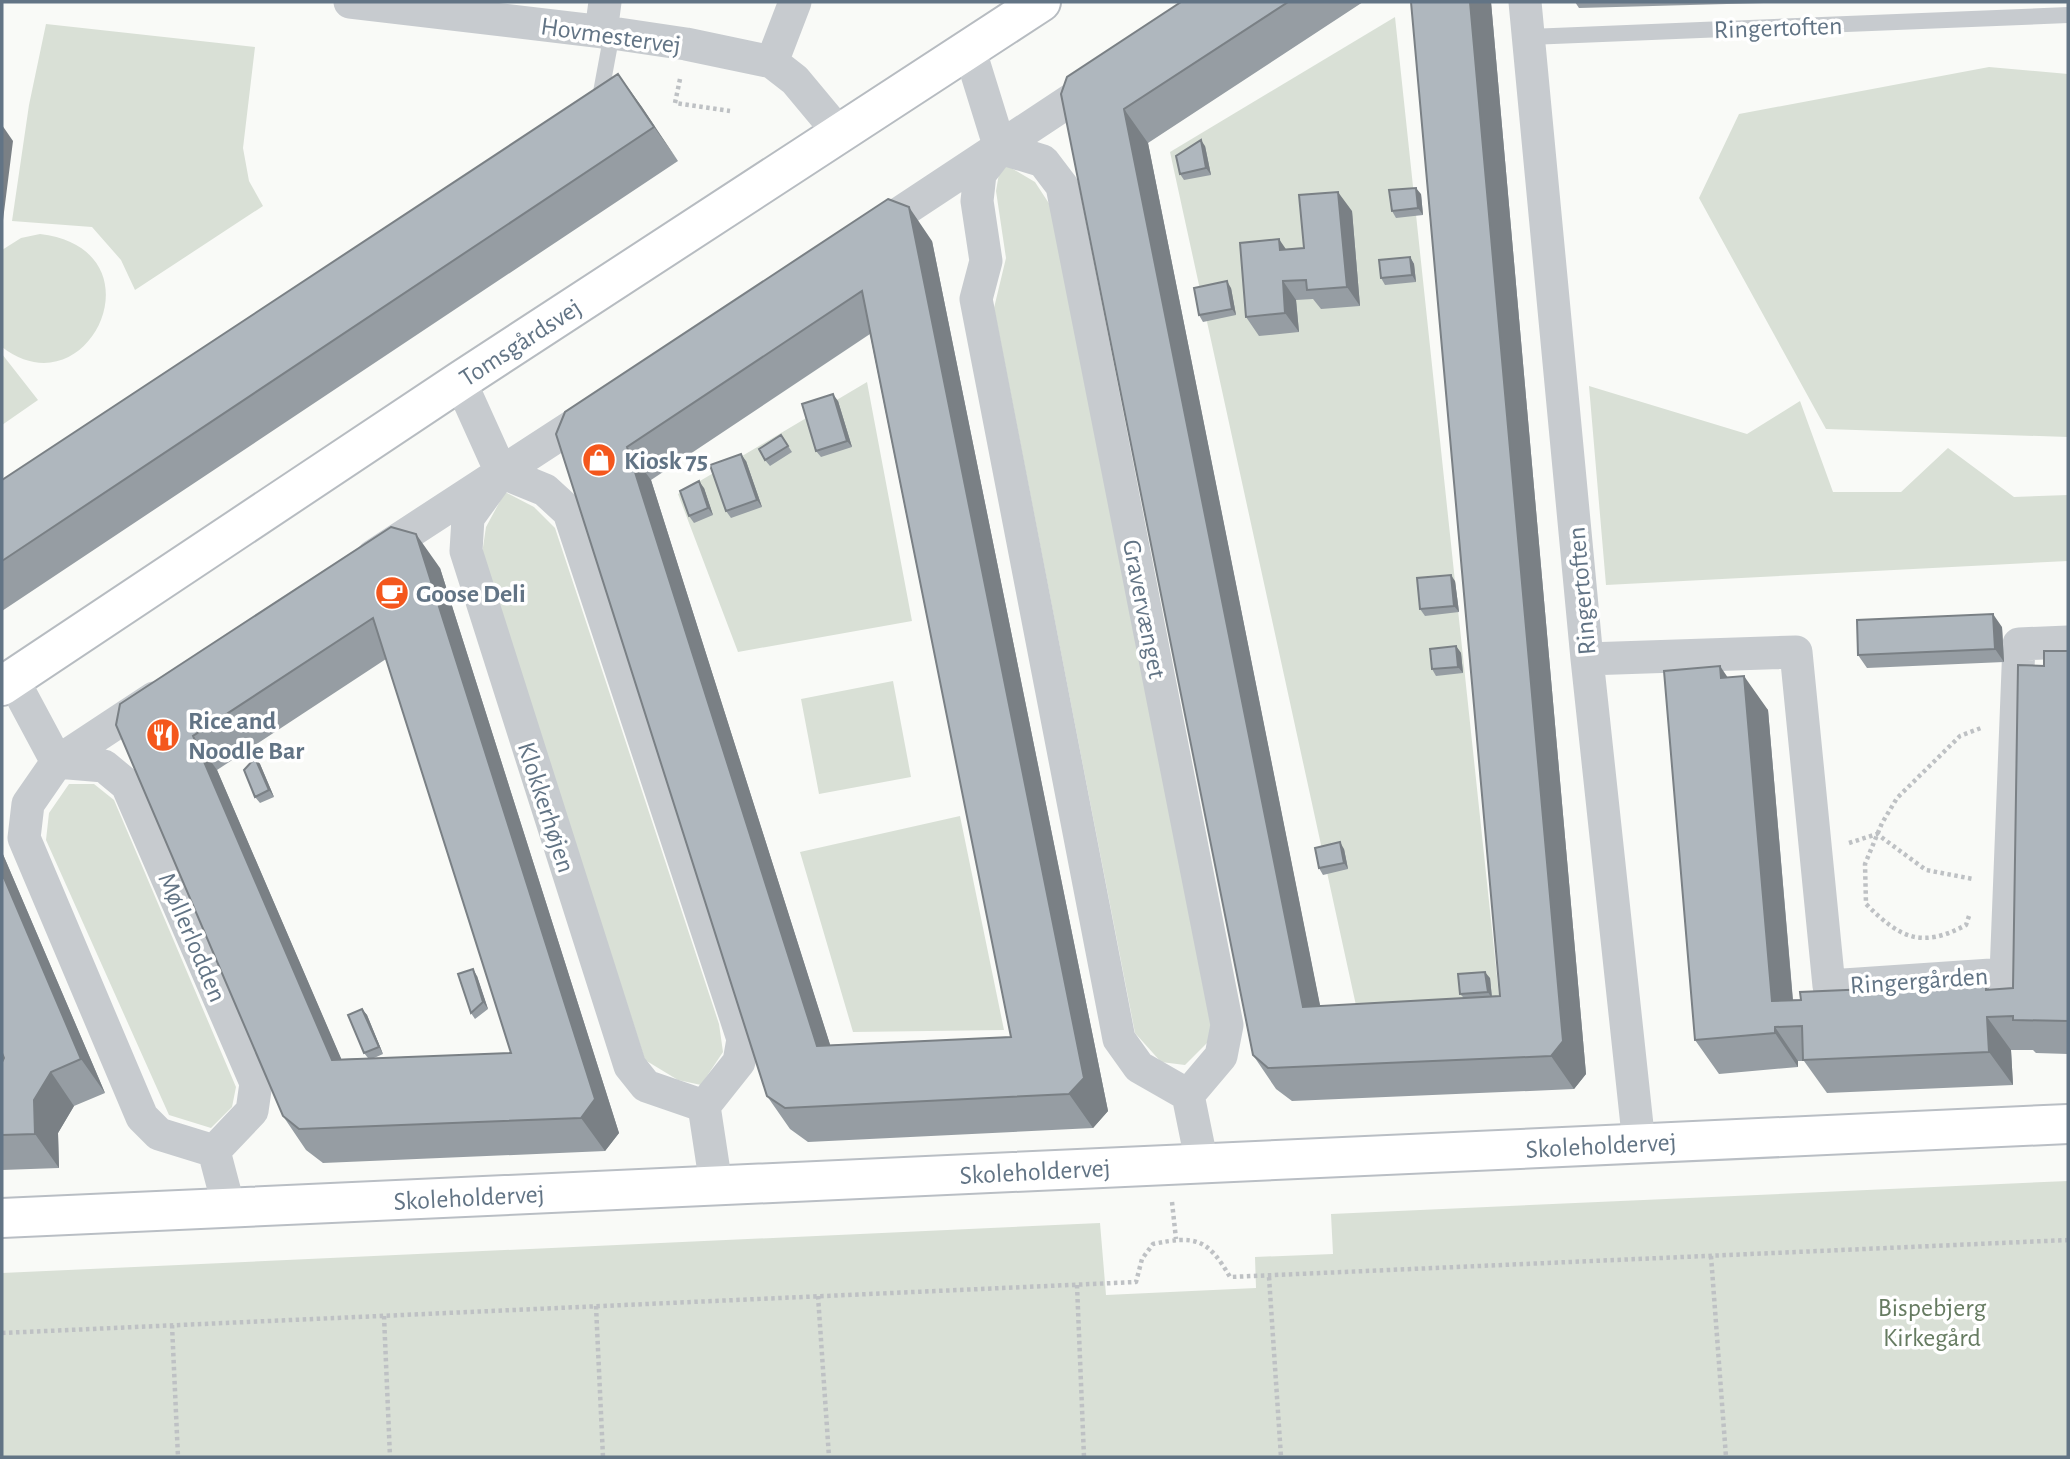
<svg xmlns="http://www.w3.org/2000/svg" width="2070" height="1459" font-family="'Alegreya Sans',sans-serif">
<rect width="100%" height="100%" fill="#f9faf7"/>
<path fill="#d9e0d6" d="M 1395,17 L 1500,1005 L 1357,1010 L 1170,152 Z
M 46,24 L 255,47 L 243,148 L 249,181 L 263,206 L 135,290 L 121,260 L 92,227 L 12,221 L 29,105 Z
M 1989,67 L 2068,74 L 2068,437 L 1826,429 L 1699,198 L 1739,114 Z
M 1001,162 L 1035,182 L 1050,205 L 1213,1017 L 1210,1040 L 1185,1065 L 1161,1062 L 1135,1033 L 994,308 L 1006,258 L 996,191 Z
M 40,234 C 165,249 89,414 2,347 L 2,250 L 21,238 Z
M 2,354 L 38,400 L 2,425 Z
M 867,382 L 912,621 L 738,652 L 678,494 Z
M 1589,386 L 1747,434 L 1800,401 L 1833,492 L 1901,492 L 1948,448 L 2014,497 L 2068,495 L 2068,561 L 1606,585 Z
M 505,492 L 534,507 L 555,528 L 719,1024 L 723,1052 L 701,1085 L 678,1080 L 645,1060 L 482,554 L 486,527 Z
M 893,681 L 911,777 L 819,794 L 801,699 Z
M 69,784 L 94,784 L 114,800 L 236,1087 L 232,1107 L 211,1128 L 169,1115 L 46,840 L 49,813 Z
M 960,816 L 1004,1030 L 853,1032 L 800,852 Z
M 2068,1181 L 2068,1457 L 2,1457 L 2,1273 L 1100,1223 L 1106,1295 L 1256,1288 L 1255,1257 L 1333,1254 L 1331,1214 Z"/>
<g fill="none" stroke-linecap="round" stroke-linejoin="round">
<g stroke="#b9bec4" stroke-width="42">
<path id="secondary" d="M 2,1218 L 2068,1124"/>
</g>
<g stroke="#b7bcc1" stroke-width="42">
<path id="primary" d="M 2,686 L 460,381 L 1041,2"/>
</g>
<path stroke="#bec1c4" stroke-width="4.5" stroke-dasharray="3.5 3.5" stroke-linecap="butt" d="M 680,79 L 675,103 L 730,111
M 1849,843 L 1877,834 L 1926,870 L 1973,879
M 1969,916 L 1966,925 C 1921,949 1900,938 1866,904 L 1865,864 L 1882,823 L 1897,798 L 1960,736 L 1981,728
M 1172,1202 L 1176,1239
M 1711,1256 L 1726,1457
M 1269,1277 L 1281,1457
M 1077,1285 L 1084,1457
M 818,1296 L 829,1457
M 596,1306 L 603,1457
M 384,1316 L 390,1457
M 172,1325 L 178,1457
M 2,1333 L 1136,1282 L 1142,1259 L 1153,1244 C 1196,1235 1208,1239 1230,1277 L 2068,1240"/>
<path stroke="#c7cbcf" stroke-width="16" d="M 1529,37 L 2068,15
M 599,103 L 612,33"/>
<path stroke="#c7cbcf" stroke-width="33" d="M 350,2 L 612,33 L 686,44 L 772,62 L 795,80 L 840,134
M 1525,2 L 1587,659 L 1639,1144
M 601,32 L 605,2
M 969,48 L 1000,148 L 980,174 L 977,201 L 986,261 L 976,299 L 1119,1039 L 1139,1067 L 1188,1095 L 1202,1164
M 772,62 L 795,2
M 1000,148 L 1043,161 L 1062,186 L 1227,1025 L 1221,1056 L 1188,1095
M 871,232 L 1101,80
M 460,381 L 501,472 L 468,518 L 466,551 L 630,1066 L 646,1086 L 704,1106 L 716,1185
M 501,472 L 545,490 L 569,512 L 743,1039 L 739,1062 L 704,1106
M 373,556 L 594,412
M 1587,659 L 1796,652 L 1829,986 L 2006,974 L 2019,644 L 2068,642
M 12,678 L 57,762 L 28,804 L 24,838 L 142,1117 L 159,1134 L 214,1151 L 229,1208
M 57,762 L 154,698
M 57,762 L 104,766 L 127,785 L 256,1083 L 252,1111 L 214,1151"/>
<use href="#secondary" stroke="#fff" stroke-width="38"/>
<use href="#primary" stroke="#fff" stroke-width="38"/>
</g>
<path fill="#969da3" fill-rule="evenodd" d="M 1181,2 L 1363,2 L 1148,143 L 1320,1006 L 1464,998 L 1460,994 L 1490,978 L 1492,997 L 1500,996 L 1411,2 L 1491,2 L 1586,1074 L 1574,1089 L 1292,1101 L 1276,1089 L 1253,1055 L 1061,94 Z
M 1575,2 L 1764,2 L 1764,3 L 1579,8 Z
M 618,74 L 678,161 L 2,611 L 2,480 Z
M 1205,146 L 1211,175 L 1184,180 L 1180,174 Z
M 1421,194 L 1423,215 L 1396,218 L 1392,211 Z
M 1352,211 L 1360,306 L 1321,309 L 1313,299 L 1296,300 L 1299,332 L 1259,336 L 1246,317 L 1286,249 L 1304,248 Z
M 932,241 L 1108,1111 L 1093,1128 L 808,1142 L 790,1129 L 767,1096 L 556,434 ZM 870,334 L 1011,1037 L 830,1045 L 651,480 Z
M 1410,257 L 1414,264 L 1416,282 L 1385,285 L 1381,278 Z
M 1231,288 L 1236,315 L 1203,322 L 1199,315 Z
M 838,401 L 852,447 L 821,457 L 816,451 Z
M 781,435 L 792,452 L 770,466 L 765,460 Z
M 746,461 L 762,507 L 731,518 L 726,511 Z
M 704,488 L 713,515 L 694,523 L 689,516 Z
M 440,568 L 619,1133 L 605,1151 L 323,1163 L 306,1150 L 283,1116 L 116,725 ZM 386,659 L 511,1053 L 374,1058 L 383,1054 L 367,1015 L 362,1009 L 364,1053 L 368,1058 L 341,1059 L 217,770 Z
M 1455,581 L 1459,612 L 1425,616 L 1420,609 Z
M 2002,627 L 2004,662 L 1867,668 L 1858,655 Z
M 1456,646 L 1461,653 L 1463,673 L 1436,676 L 1432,669 Z
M 2068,651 L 2068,1054 L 2036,1053 L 2033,1050 L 2011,1050 L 2013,1085 L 1827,1093 L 1804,1061 L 1798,1061 L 1798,1067 L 1719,1074 L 1695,1040 L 1728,678 L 1768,710 L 1793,1000 L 1986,984 L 1990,990 L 2013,988 L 2044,666 Z
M 255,758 L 260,764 L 274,797 L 260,803 L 255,797 Z
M 1344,849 L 1348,869 L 1323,875 L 1319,868 Z
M 2,852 L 105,1093 L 74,1106 L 58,1133 L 59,1168 L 2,1170 L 2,1062 L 4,1058 L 2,1053 Z
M 477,976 L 488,1009 L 475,1019 L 471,1013 Z"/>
<path fill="#7a8085" d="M 1470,2 L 1491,2 L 1586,1074 L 1574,1089 L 1551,1056 Z
M 618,74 L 642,107 L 678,161 L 654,127 Z
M 1124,109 L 1148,143 L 1327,1040 L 1303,1007 Z
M 2,125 L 13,141 L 3,220 L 2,218 Z
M 1201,140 L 1205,146 L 1211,175 L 1206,168 Z
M 1416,188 L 1421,194 L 1423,215 L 1418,208 Z
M 1338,192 L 1352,211 L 1360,306 L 1347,287 Z
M 909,207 L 932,241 L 1108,1111 L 1093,1128 L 1069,1094 Z
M 1279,239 L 1292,258 L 1280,250 Z
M 1410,257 L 1414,264 L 1416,282 L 1412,275 Z
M 1227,281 L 1231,288 L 1236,315 L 1232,309 Z
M 1283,281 L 1296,300 L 1299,332 L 1285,313 Z
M 833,394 L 838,401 L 852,447 L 847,441 Z
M 627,447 L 651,480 L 841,1079 L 817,1046 Z
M 741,454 L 746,461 L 762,507 L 757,500 Z
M 699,481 L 704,488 L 713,515 L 708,508 Z
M 416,534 L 440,568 L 619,1133 L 605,1151 L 581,1118 Z
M 1451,575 L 1455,581 L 1459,612 L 1454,606 Z
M 1993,614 L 2002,627 L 2004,662 L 1995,649 Z
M 1456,646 L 1461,653 L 1463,673 L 1458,667 Z
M 1720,666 L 1743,700 L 1721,678 Z
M 1744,676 L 1768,710 L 1795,1026 L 1772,1001 Z
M 193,736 L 217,770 L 356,1093 L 332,1060 Z
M 255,758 L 260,764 L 274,797 L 269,790 Z
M 1340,842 L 1344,849 L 1348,869 L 1344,863 Z
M 2,852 L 105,1093 L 81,1059 L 2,873 Z
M 473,969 L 477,976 L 488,1009 L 483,1002 Z
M 1485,972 L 1490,978 L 1492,999 L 1488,992 Z
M 362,1009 L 367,1015 L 383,1054 L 379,1047 Z
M 1987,1017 L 2011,1050 L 2013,1085 L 1989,1052 Z
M 1775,1027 L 1798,1061 L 1798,1067 L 1775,1033 Z
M 51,1072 L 74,1106 L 58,1133 L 59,1168 L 35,1134 L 34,1100 Z"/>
<path fill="#afb7be" stroke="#7a8085" stroke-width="2" fill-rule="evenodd" d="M 1181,2 L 1288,2 L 1124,109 L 1303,1007 L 1500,996 L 1411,2 L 1470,2 L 1563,1041 L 1551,1056 L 1268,1068 L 1253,1055 L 1061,94 L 1067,77 Z
M 618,74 L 654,127 L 2,561 L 2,480 Z
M 1201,140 L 1206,168 L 1180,174 L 1176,156 Z
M 1416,188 L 1418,208 L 1392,211 L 1389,190 Z
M 1338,192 L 1347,287 L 1307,290 L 1306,280 L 1283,281 L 1285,313 L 1246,317 L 1240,243 L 1279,239 L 1280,250 L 1304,248 L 1299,195 Z
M 888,199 L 909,207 L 1084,1078 L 1069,1094 L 785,1108 L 767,1096 L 556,434 L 565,412 ZM 862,291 L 1011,1037 L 817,1046 L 627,447 Z
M 1410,257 L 1412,275 L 1381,278 L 1379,260 Z
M 1227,281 L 1232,309 L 1199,315 L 1194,288 Z
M 833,394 L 847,441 L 816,451 L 802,404 Z
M 781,435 L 788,446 L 765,460 L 759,449 Z
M 741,454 L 757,500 L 726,511 L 710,465 Z
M 699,481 L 708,508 L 689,516 L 680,491 Z
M 391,527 L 416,534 L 595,1099 L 581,1118 L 299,1129 L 283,1116 L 116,725 L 120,704 ZM 373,618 L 511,1053 L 332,1060 L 193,736 Z
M 1451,575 L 1454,606 L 1420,609 L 1417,578 Z
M 1993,614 L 1995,649 L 1858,655 L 1857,620 Z
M 1456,646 L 1458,667 L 1432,669 L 1430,649 Z
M 2044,651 L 2068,651 L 2068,1021 L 2013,1020 L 2013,1016 L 1987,1017 L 1989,1052 L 1803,1060 L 1802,1026 L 1775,1027 L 1775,1033 L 1695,1040 L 1664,671 L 1720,666 L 1721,678 L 1744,676 L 1772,1001 L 1801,1000 L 1800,992 L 1986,984 L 1986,990 L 2013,988 L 2018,665 L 2044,666 Z
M 255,758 L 269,790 L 255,797 L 244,770 Z
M 1340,842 L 1344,863 L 1319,868 L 1315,848 Z
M 2,873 L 81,1059 L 51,1072 L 34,1100 L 35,1134 L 2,1135 L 2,1062 L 4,1058 L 2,1053 Z
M 473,969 L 483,1002 L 471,1013 L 458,974 Z
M 1485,972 L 1488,992 L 1460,994 L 1458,974 Z
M 362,1009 L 379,1047 L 364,1053 L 348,1015 Z"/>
<defs>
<g id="shop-disc" transform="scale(1.75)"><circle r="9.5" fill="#f4571d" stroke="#fff"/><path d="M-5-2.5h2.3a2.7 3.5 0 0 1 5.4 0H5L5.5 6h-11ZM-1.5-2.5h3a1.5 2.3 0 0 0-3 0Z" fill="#fff"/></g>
<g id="cafe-disc" transform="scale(1.75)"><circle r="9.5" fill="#f4571d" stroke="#fff"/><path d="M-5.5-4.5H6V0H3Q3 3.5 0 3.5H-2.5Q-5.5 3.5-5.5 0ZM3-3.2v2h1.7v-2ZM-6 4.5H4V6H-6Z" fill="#fff"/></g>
<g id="restaurant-disc" transform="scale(1.75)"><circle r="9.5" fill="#f4571d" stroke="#fff"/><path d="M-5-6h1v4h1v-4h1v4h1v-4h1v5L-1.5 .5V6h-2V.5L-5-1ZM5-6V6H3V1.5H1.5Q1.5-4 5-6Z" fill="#fff"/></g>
</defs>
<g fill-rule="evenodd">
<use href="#shop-disc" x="599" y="460"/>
<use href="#cafe-disc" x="392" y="593"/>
<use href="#restaurant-disc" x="163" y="735"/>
</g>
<g text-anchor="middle" stroke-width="7" stroke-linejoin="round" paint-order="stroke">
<g font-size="26" fill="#627485" stroke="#fff">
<text transform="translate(1778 27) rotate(-2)" y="9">Ringertoften</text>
<text transform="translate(611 35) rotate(8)" y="9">Hovmestervej</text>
<text transform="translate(520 342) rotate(-33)" y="9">Tomsgårdsvej</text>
<text transform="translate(1581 591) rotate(-95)" y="9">Ringertoften</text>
<text transform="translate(1145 609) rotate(79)" y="9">Gravervænget</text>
<text transform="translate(547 807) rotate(72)" y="9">Klokkerhøjen</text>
<text transform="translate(193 937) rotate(67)" y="9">Møllerlodden</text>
<text transform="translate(1919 980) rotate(-4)" y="9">Ringergården</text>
<text transform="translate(1601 1145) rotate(-3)" y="9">Skoleholdervej</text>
<text transform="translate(1035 1171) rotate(-3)" y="9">Skoleholdervej</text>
<text transform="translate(469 1197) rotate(-3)" y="9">Skoleholdervej</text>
</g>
<g font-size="26" font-weight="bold" fill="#627485" stroke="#fff" text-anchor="start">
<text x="624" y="469">Kiosk 75</text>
<text x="416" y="602">Goose Deli</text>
<text x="188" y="729">Rice and<tspan x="188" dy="30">Noodle Bar</tspan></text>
</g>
<g font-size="26" fill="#667b61" stroke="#fff">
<text x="1932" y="1316">Bispebjerg<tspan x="1932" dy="30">Kirkegård</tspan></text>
</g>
</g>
<rect width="2070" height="1459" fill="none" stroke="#627485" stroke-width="7"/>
</svg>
